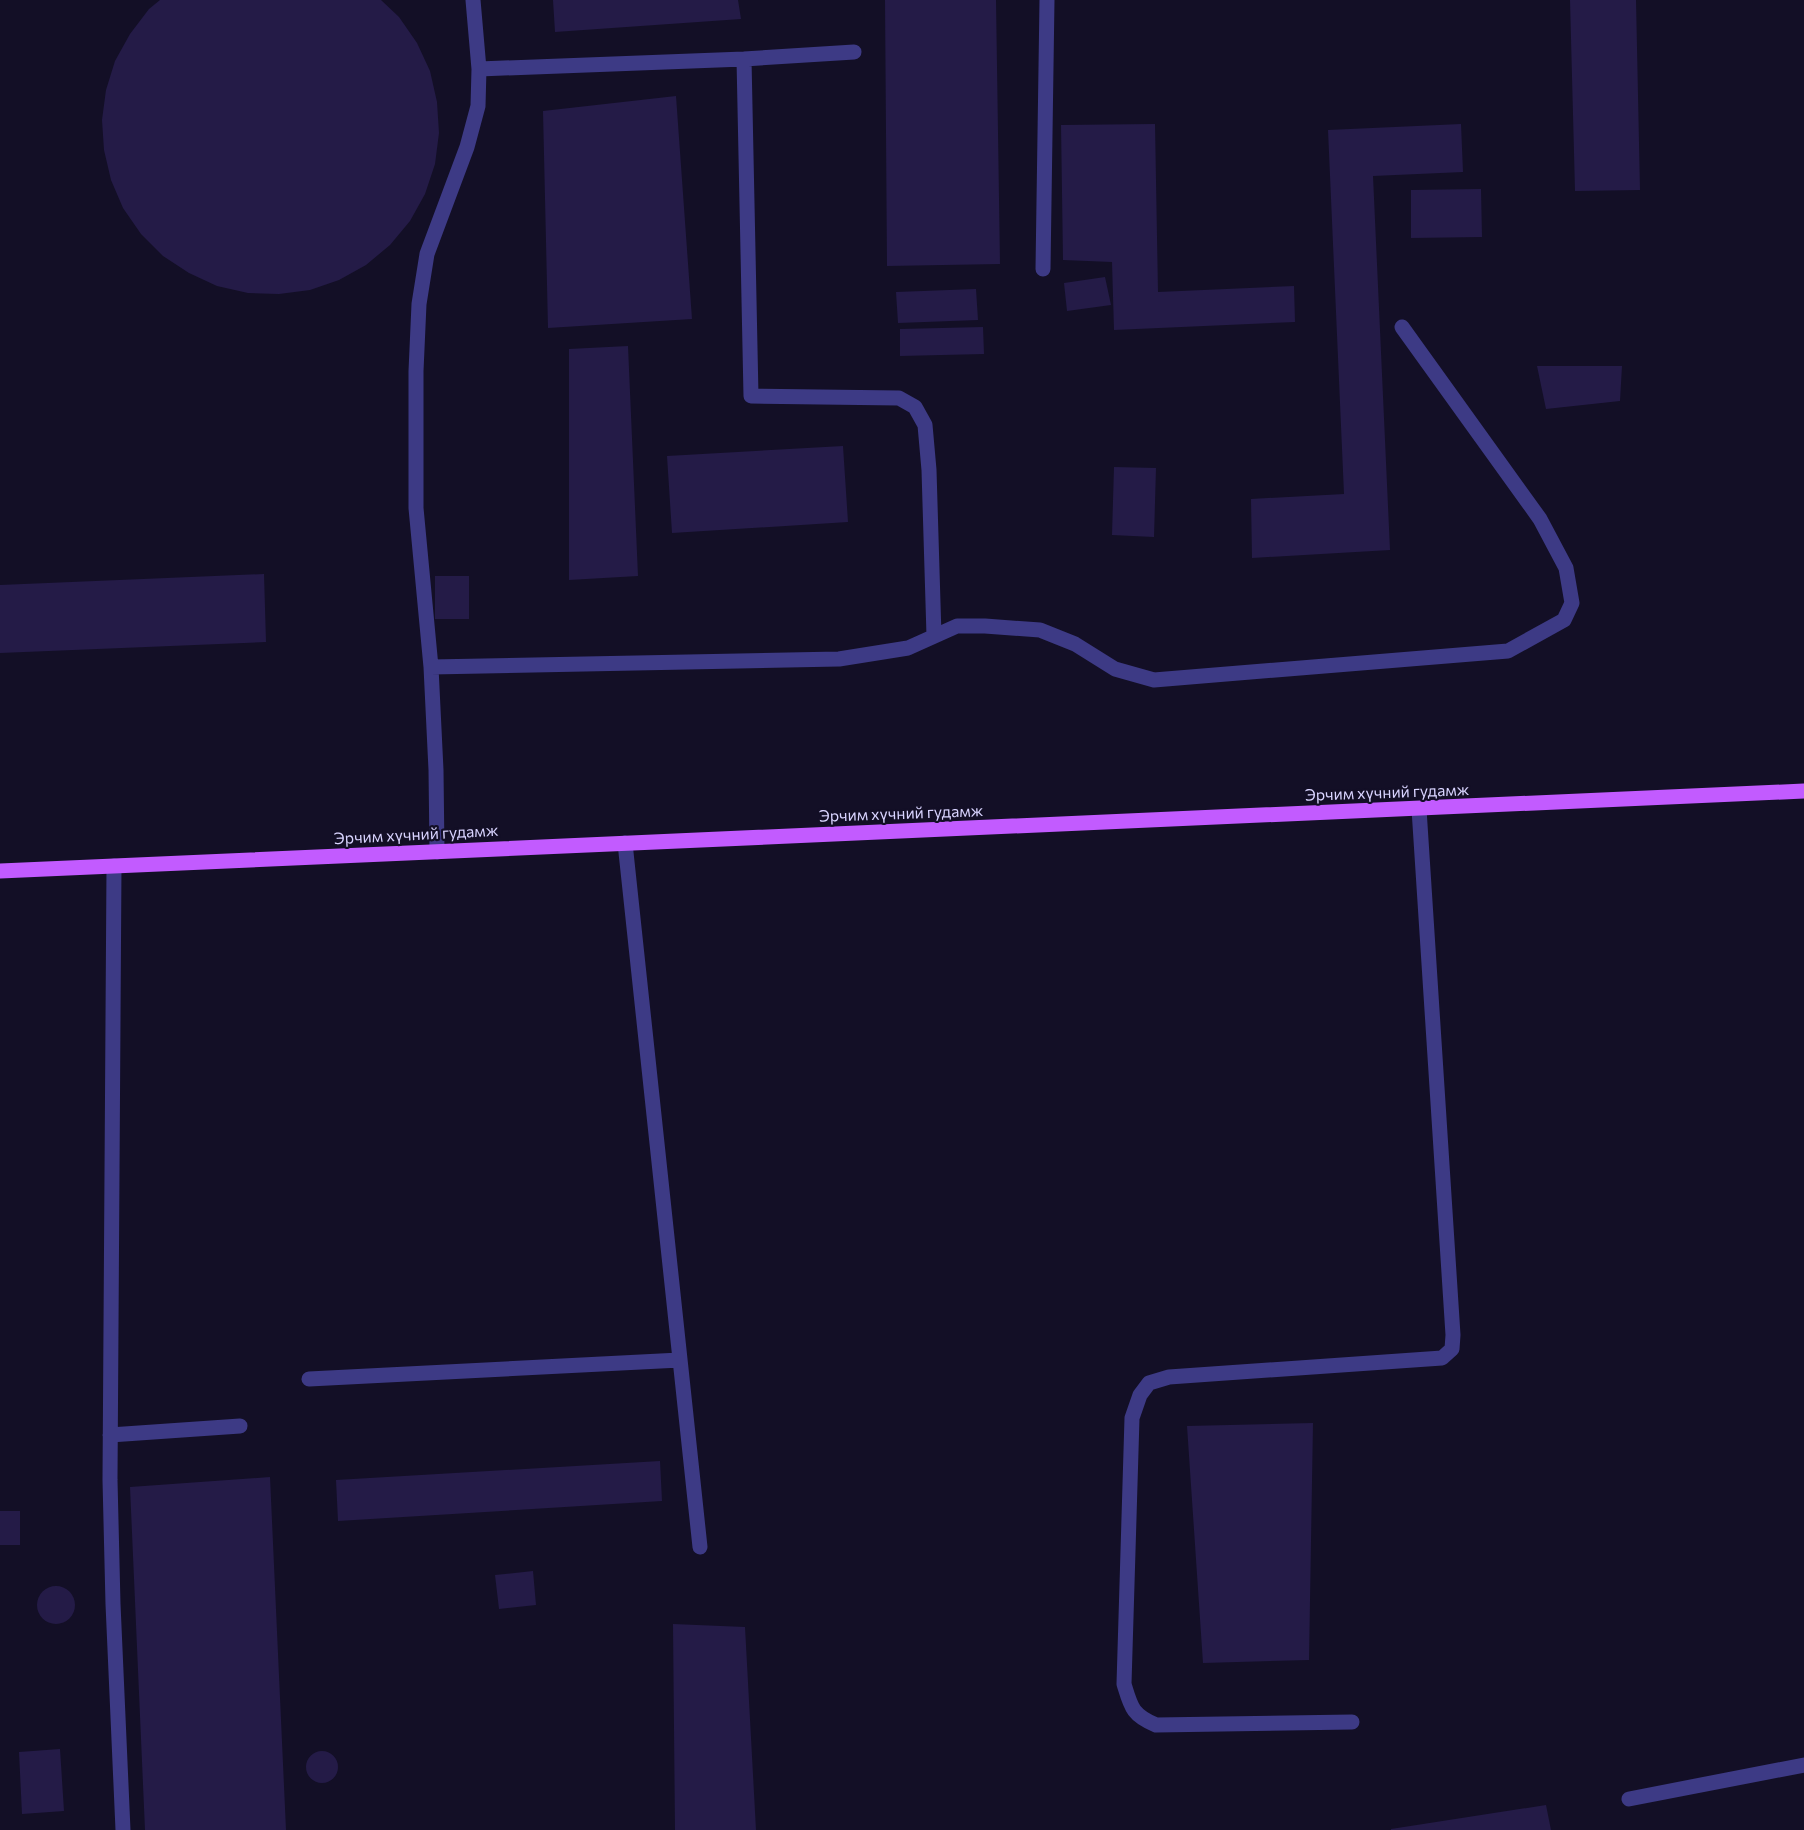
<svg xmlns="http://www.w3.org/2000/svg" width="1804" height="1830" font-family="Commissioner,sans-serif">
<rect width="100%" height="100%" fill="#130f26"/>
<path fill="#241b47" d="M 160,0 L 381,0 L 399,17 L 417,43 L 430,71 L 437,102 L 439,133 L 435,164 L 425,194 L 410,221 L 390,245 L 366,265 L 339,280 L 310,290 L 279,294 L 248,293 L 217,286 L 189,273 L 163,256 L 141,234 L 123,208 L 111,180 L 104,150 L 102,120 L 106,90 L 115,61 L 130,34 L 149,9 Z
M 553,0 L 738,0 L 741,19 L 555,32 Z
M 885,0 L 996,0 L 1000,264 L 887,266 Z
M 1570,0 L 1636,0 L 1640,190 L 1575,191 Z
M 676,96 L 692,319 L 548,328 L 543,111 Z
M 1155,124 L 1158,292 L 1294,286 L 1295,322 L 1114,330 L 1112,262 L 1063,260 L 1061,125 Z
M 1461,124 L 1463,172 L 1373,176 L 1390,550 L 1252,558 L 1251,499 L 1344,494 L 1328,130 Z
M 1481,189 L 1482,237 L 1411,238 L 1411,190 Z
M 1105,277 L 1111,305 L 1067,311 L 1064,283 Z
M 976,289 L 978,320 L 898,323 L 896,292 Z
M 983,327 L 984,354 L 900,356 L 900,329 Z
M 628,346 L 638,576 L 569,580 L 569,349 Z
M 1537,366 L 1622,366 L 1620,401 L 1546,409 Z
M 843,446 L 848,522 L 672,533 L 667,456 Z
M 1114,467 L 1156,468 L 1154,537 L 1112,535 Z
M 264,574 L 266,642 L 0,653 L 0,585 Z
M 435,576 L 469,576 L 469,619 L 435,619 Z
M 1313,1423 L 1309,1660 L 1203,1663 L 1187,1426 Z
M 660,1461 L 662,1501 L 338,1521 L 336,1480 Z
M 270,1477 L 286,1830 L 145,1830 L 130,1487 Z
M 0,1511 L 20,1511 L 20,1545 L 0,1545 Z
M 533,1571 L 536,1605 L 499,1609 L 495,1575 Z
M37 1605a19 19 0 1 1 38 0a19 19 0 1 1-38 0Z
M 673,1624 L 745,1627 L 756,1830 L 675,1830 Z
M 60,1749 L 64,1811 L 22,1814 L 19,1752 Z
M306 1767a16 16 0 1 1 32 0a16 16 0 1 1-32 0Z
M 1546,1805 L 1551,1830 L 1391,1830 L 1391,1829 Z"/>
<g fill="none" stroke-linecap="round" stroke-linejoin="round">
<path stroke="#3d3a85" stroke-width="15" d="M 473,0 L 479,69
M 744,59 L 751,396 L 899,398 L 915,407 L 925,425 L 929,470 L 934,636
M 1043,269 L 1047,0
M 431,667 L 839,659 L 908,648 L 957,626 L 985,626 L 1040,630 L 1075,644 L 1115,669 L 1154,680 L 1508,651 L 1564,620 L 1572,603 L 1566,568 L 1540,519 L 1402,327
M 625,843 L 700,1547
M 437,852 L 436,770 L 431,667 L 416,508 L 416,371 L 419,304 L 427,254 L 467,147 L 478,106 L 479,69 L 744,59 L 854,52
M 114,866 L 110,1480 L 113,1604 L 123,1830
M 309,1379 L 680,1360
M 110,1435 L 240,1426
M 1352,1722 L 1156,1725 C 1132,1715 1131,1707 1124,1684 L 1132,1418 L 1140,1395 L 1149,1383 L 1169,1377 L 1442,1358 L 1452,1349 L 1453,1335 L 1419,809
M 1629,1799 L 1804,1765"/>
<path stroke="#c25bff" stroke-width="15" d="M 0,871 L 1804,791"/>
</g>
<g text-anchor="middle" stroke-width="4.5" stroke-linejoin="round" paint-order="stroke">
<g font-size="16" fill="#d9d4ff" stroke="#130f26">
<text transform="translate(1387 792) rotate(-2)" y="6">Эрчим хүчний гудамж</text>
<text transform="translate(901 813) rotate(-2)" y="6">Эрчим хүчний гудамж</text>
<text transform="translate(416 834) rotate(-3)" y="6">Эрчим хүчний гудамж</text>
</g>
</g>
</svg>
